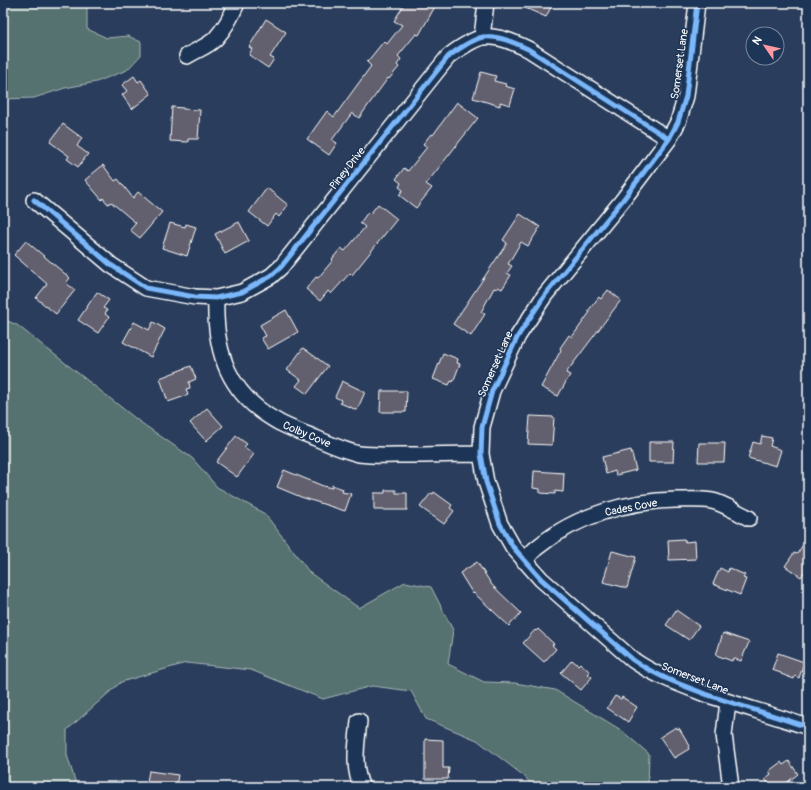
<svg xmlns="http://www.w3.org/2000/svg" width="811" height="790" font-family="Pangolin,sans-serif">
<rect width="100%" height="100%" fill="#2b3d5c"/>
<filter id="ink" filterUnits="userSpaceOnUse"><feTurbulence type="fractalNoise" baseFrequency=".025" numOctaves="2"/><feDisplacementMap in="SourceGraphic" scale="8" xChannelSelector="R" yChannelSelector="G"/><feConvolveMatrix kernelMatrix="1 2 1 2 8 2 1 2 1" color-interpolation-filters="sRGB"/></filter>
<g filter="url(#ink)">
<path fill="#55716f" stroke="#aab8b7" d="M 3,3 L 87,3 L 87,29 L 107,38 L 128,36 L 141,42 L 141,55 L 127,70 L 96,82 L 65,88 L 34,98 L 3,99 Z
M 3,319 L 17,325 L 140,422 L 192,458 L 217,487 L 265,514 L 310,573 L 359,608 L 405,582 L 431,587 L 453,630 L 448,664 L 484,682 L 515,683 L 555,690 L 621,730 L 649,754 L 648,787 L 534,787 L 524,776 L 477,740 L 426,719 L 411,691 L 372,686 L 323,699 L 251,670 L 186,663 L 121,682 L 67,730 L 67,755 L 77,787 L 3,787 Z"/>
<path fill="#625f6e" stroke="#fff" d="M 405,3 L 437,3 L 419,35 L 416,34 L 398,56 L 401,59 L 397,65 L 399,67 L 389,79 L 388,78 L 359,118 L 352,113 L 332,140 L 337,143 L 329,155 L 307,139 L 327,111 L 334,117 L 371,66 L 367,62 L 384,41 L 387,44 L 402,25 L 394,21 Z
M 514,3 L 553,3 L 546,17 Z
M 266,19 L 286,32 L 270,57 L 274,59 L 268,68 L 249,55 L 252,49 L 249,47 Z
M 481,72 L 496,76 L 494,81 L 506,84 L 505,86 L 515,89 L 510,105 L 500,102 L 500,106 L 473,98 Z
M 134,76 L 138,82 L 141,80 L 151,94 L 132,109 L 122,95 L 127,91 L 122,85 Z
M 457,102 L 478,118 L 426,184 L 432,188 L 416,208 L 399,195 L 403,190 L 399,187 L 401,183 L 396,179 L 404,168 L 408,171 L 427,147 L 423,144 L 431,134 L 433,135 Z
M 172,107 L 183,108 L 183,109 L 200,110 L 198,139 L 188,139 L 188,142 L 170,141 Z
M 63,124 L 82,138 L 77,146 L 88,154 L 78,167 L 67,159 L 69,156 L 50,142 Z
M 103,165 L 115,181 L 118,179 L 133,198 L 138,192 L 162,212 L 140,238 L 130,230 L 136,223 L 111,202 L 108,204 L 103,198 L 102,200 L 85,180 Z
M 267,188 L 288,205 L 279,217 L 276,214 L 267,226 L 249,212 Z
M 378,204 L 397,219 L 352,275 L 350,273 L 331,294 L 328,291 L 320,301 L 306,289 L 316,277 L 318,278 L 333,260 L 332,259 L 341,248 L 345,251 L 365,227 L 360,223 L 368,212 L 370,214 Z
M 520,214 L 540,227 L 528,246 L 521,242 L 508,264 L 512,266 L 507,273 L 511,275 L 502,289 L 498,287 L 497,289 L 494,288 L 481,312 L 485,314 L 471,336 L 453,324 L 507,243 L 503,240 Z
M 239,222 L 249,241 L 225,254 L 215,234 Z
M 170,223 L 185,227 L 186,224 L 196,227 L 187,256 L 162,248 Z
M 26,241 L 70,278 L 66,283 L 75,290 L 56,314 L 36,298 L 47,284 L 14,255 Z
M 608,290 L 621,300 L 566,373 L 570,375 L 558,396 L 541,387 L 561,350 L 560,348 L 569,335 L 572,337 L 590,312 L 588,311 L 599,297 L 601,299 Z
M 97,292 L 109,300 L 103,308 L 107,310 L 105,314 L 109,317 L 98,333 L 78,320 Z
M 286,310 L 298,332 L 268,349 L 261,338 L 266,336 L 260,325 Z
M 134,322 L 149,330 L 153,322 L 165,329 L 151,357 L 123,342 Z
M 303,348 L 328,366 L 307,394 L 296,386 L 301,380 L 287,370 Z
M 443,353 L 458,359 L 457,363 L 460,364 L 453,382 L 451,381 L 449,385 L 433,379 Z
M 191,366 L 196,379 L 189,382 L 190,388 L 186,389 L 188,395 L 168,402 L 160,378 Z
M 342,381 L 365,392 L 357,410 L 340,403 L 341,400 L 335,397 Z
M 381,391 L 407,391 L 406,412 L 380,412 Z
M 207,408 L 223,426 L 206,441 L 190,423 Z
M 530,416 L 554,417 L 552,445 L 528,444 Z
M 236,436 L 247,444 L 244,447 L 254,454 L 237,477 L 216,462 Z
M 762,436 L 772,438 L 770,446 L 781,450 L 776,466 L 748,458 L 753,442 L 760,444 Z
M 649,442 L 674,442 L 673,462 L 649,462 Z
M 699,443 L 725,443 L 724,462 L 698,462 Z
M 631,450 L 636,470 L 616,475 L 615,471 L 606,474 L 602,457 Z
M 284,470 L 323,486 L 332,488 L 332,485 L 343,489 L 342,492 L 351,494 L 345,511 L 301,497 L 277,487 Z
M 534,471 L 564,473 L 563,492 L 555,491 L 555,494 L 540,493 L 540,489 L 533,488 Z
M 385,490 L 396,490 L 396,493 L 407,493 L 407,510 L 374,510 L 374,493 L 385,493 Z
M 434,492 L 452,505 L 450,508 L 454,511 L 444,524 L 420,507 L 431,493 L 433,494 Z
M 808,537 L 808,566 L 801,577 L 785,566 L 794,553 L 797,554 Z
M 684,539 L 685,542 L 695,541 L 696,559 L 669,560 L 668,540 Z
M 612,551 L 636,557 L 627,588 L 603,582 Z
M 477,562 L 492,585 L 521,613 L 509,626 L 474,593 L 473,594 L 460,573 Z
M 720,568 L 728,572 L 729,568 L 745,575 L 743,578 L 746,579 L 740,595 L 713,584 Z
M 676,610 L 699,626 L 689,640 L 666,625 Z
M 538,629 L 554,644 L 552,645 L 556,649 L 544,662 L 523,643 L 535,630 L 536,631 Z
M 723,633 L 749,642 L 741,661 L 733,658 L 732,661 L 716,655 Z
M 778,653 L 804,662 L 799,678 L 795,676 L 794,679 L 781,674 L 781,673 L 772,670 Z
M 572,660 L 578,665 L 580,663 L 590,672 L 588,674 L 592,677 L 581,690 L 561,673 Z
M 615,696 L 621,699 L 622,697 L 637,707 L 628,722 L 607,708 Z
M 676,727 L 677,729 L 679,728 L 690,746 L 688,747 L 689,749 L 674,758 L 660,737 Z
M 425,739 L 443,740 L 443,768 L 449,768 L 448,779 L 425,779 Z
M 789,761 L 798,774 L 781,787 L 771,787 L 765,779 L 771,774 L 769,771 L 781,762 L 783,765 Z
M 149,771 L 178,775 L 176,787 L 146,787 Z"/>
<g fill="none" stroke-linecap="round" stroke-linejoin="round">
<g stroke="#fff" stroke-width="18">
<path id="street" d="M 697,3 L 686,96 L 678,122 L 669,139 L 622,201 L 545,295 L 518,336 L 492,391 L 482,427 L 481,454 L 486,482 L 500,524 L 513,547 L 541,579 L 633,660 C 656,676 682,685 708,695 C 741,706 775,716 808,727
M 482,37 L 486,3
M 187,56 C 196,50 209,46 216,38 C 225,28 232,15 237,3
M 34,200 L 111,265 L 146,288 L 195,297 L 216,298 L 242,292 L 271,276 L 281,267 L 448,57 C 455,51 473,39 483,37 C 498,35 515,43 528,49 L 669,139
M 216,298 C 214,353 229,396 280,423 C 290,428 300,432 311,436 C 327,443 342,450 359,454 C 375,456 392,455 408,455 C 432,455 457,454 481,454
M 524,561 C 529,556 533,550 539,546 C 577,515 628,501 676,500 C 688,500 700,499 712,501 C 723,503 738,513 749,518
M 728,702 L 724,735 L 731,787
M 359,721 C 357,742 352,768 362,787"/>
</g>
<use href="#street" stroke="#1d3557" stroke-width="15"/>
<g stroke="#1d3557" stroke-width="8">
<path id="cycleway" d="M 697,3 L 686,96 L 678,122 L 669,139 L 622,201 L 545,295 L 518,336 L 492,391 L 482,427 L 481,454 L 486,482 L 500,524 L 513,547 L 541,579 L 633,660 C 656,676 682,685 708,695 C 741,706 775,716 808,727
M 34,200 L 111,265 L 146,288 L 195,297 L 216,298 L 242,292 L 271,276 L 281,267 L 448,57 C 455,51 473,39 483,37 C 498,35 515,43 528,49 L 669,139"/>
</g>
<use href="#cycleway" stroke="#7ab7fb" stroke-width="5"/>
</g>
</g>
<g text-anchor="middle" stroke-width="3" stroke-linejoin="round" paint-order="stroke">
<g font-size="11" fill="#fff" stroke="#1d3557">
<text transform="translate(679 64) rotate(-82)" y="4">Somerset Lane</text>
<text transform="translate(347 168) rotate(-52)" y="4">Piney Drive</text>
<text transform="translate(495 364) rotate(-66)" y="4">Somerset Lane</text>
<text transform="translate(307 434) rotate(23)" y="4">Colby Cove</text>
<text transform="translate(631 507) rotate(-11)" y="4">Cades Cove</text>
<text transform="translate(695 678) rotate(21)" y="4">Somerset Lane</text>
</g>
</g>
<rect width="811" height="790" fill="none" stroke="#1d3557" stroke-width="16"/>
<rect x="8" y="8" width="795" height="774" fill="none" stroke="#fff" stroke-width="1.5" filter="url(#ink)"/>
<g transform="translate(765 46) rotate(304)"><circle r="19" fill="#1d3557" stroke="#77869a"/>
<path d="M0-3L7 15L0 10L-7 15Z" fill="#ff9aa2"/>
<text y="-6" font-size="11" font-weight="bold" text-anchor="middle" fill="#ffffff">N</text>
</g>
</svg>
